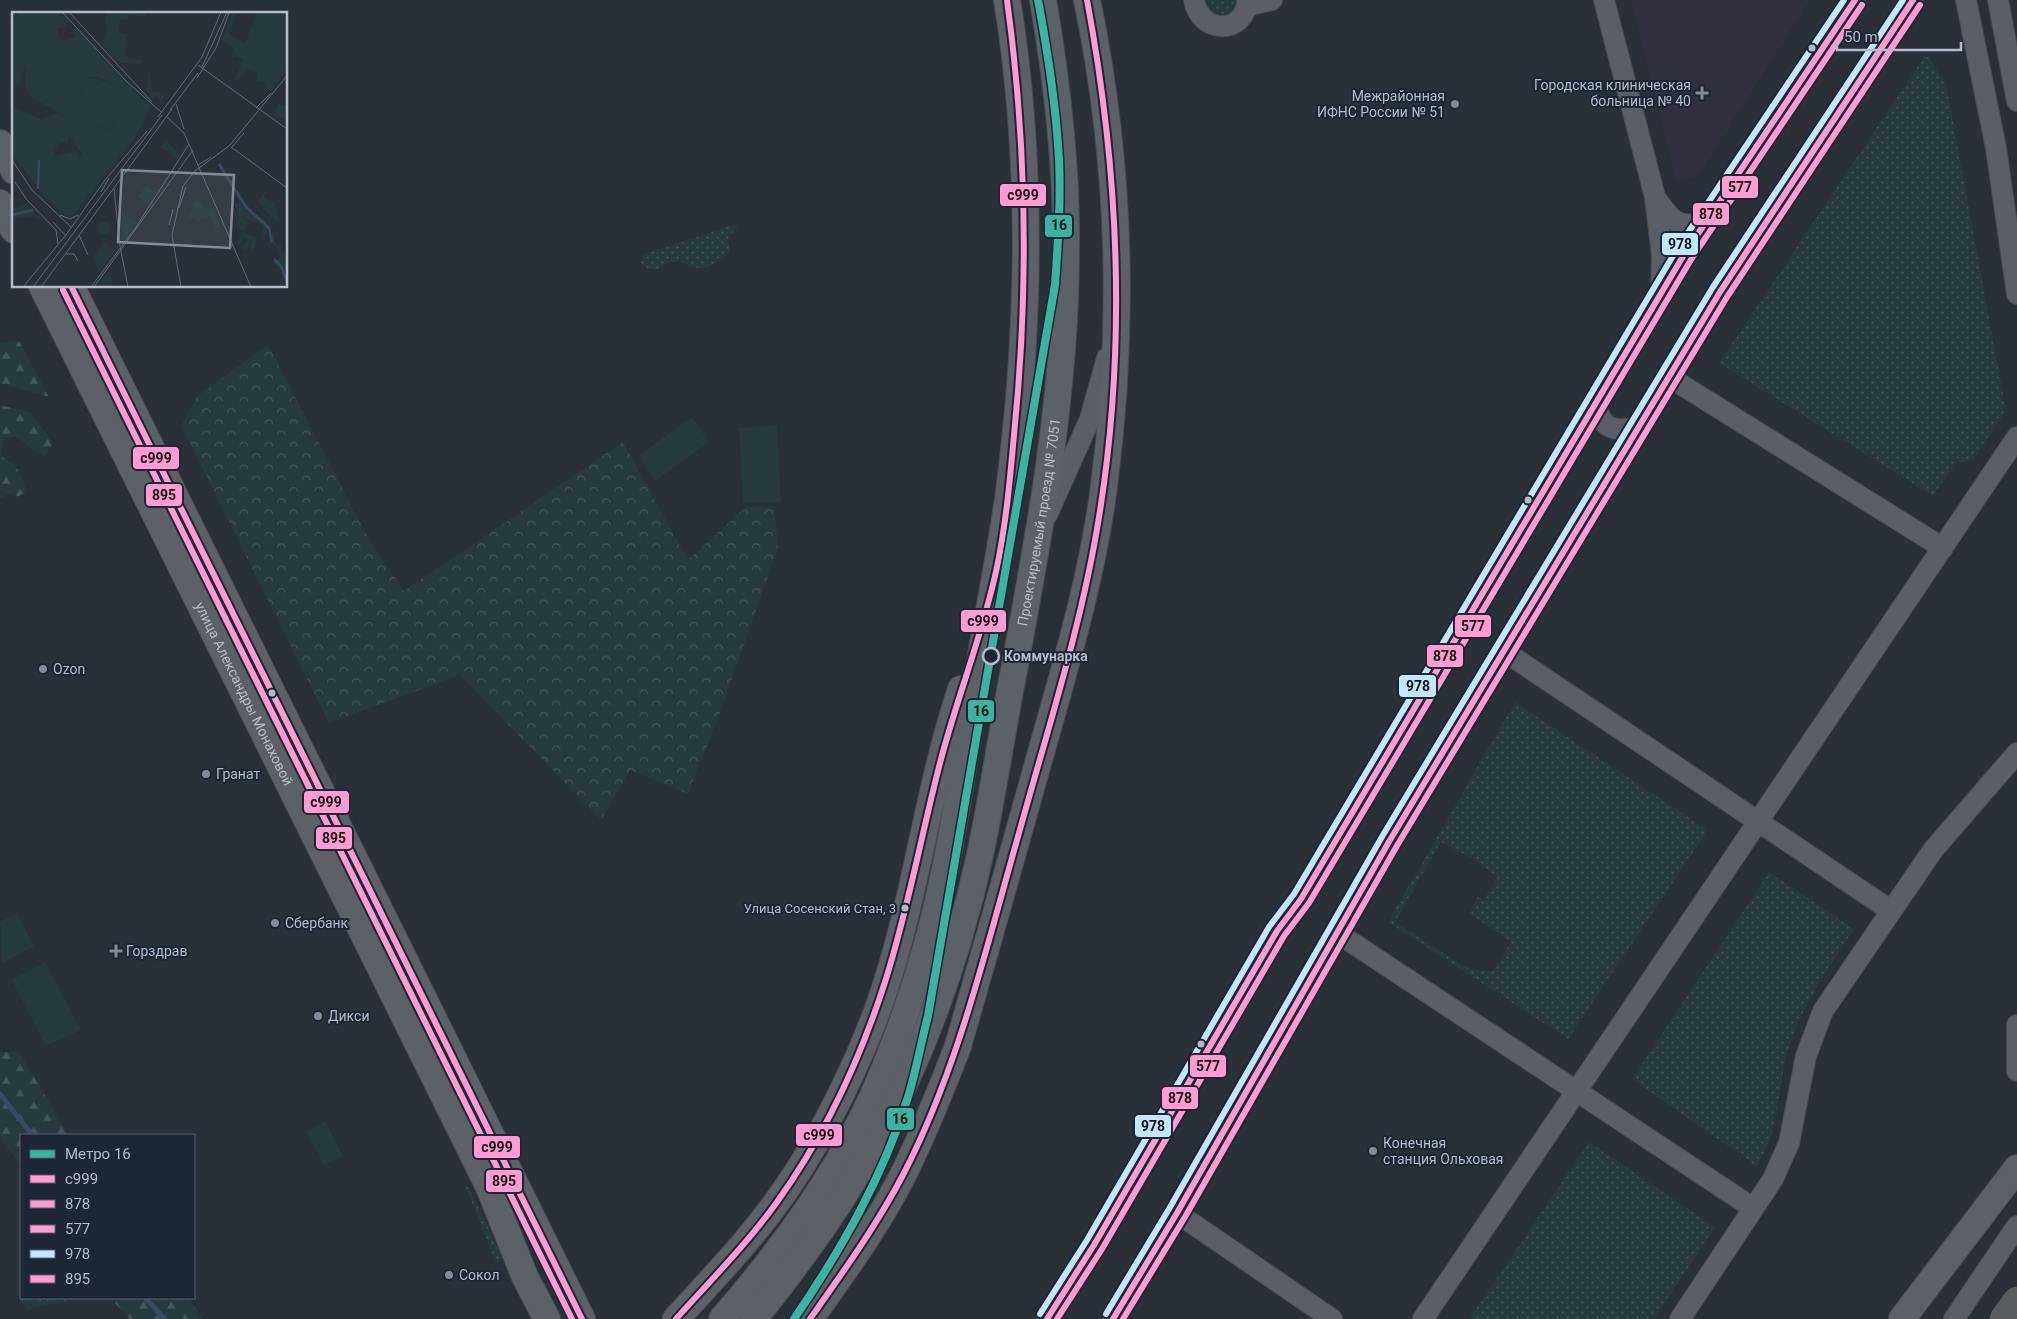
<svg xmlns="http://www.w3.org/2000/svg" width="2017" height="1319" font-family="Roboto,sans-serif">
<defs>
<pattern id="grass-dots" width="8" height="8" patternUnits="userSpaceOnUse" patternTransform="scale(1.25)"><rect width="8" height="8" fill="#273a3e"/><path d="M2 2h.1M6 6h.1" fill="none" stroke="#445559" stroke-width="1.8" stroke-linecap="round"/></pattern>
<pattern id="forest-firs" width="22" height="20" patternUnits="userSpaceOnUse" patternTransform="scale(1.25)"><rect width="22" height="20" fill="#273a3e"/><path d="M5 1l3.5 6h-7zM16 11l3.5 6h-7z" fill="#445559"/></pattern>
<pattern id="park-crowns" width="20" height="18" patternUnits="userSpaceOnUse" patternTransform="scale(1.25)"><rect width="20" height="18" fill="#273a3e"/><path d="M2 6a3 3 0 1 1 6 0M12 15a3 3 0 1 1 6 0" fill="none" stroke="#445559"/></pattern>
</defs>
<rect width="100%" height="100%" fill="#2a3038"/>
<path fill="#31303e" d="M 1631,0 L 1810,0 L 1697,177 L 1676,182 Z"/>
<path fill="url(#grass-dots)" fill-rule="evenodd" d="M 1202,0 L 1240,0 L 1233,15 L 1215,19 Z
M 1924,57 L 1928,57 L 1946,84 L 2005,405 L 2003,415 L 1973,460 L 1956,463 L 1933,496 L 1719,363 Z
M 736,224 L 737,227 L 728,238 L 730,252 C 720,262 708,271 692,267 C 688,266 682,261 678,261 C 672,261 660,266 657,270 L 647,268 L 641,263 L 642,255 Z
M 1515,702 L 1708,830 L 1568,1039 L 1388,922 ZM 1441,842 L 1475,860 L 1497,877 L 1484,899 L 1478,897 L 1468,913 L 1511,942 L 1493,971 L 1475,970 L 1465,967 L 1395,922 Z
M 1769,872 L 1854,929 C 1827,970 1799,1009 1786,1057 C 1777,1095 1780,1132 1756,1166 L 1632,1079 Z
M 1589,1142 L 1715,1227 L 1654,1319 L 1469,1319 Z
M 465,1185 L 469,1188 L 503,1259 L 496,1263 Z"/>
<path fill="url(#forest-firs)" d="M 19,341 L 49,397 L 0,383 L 0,343 Z
M 0,405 L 31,413 L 53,443 L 45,456 L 33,451 L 18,437 L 4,437 L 1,456 L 16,466 L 28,491 L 17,497 L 9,493 L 0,499 Z
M 0,1052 L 19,1052 L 69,1135 L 21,1135 L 21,1165 L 0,1138 Z
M 110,1298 L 189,1298 L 202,1319 L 130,1319 Z"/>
<path fill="url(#park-crowns)" d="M 268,345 L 370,541 L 404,591 L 623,442 L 688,560 L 746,507 L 774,506 L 778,548 L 716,724 L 688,794 L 630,770 L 601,820 L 460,675 L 329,723 L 181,425 L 197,396 Z
M 22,1298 L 69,1298 L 69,1301 L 27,1309 L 21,1303 Z"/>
<path fill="#273a3e" d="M 692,417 L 709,442 L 655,481 L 638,456 Z
M 777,425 L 781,502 L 743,503 L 739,428 Z
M 17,913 L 34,946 L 2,963 L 0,922 Z
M 45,962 L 81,1030 L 46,1046 L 11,980 Z
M 325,1121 L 343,1156 L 324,1165 L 306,1132 Z"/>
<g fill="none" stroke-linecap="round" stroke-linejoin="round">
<path stroke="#384963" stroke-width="5" d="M 0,1094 L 32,1135
M 145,1298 L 165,1319"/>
<g stroke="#484c53" stroke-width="22">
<path id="minor" d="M 1194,0 C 1200,35 1246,35 1247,0
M 1604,0 L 1655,197 L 1662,256 L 1661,291
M 1966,0 L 1996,148 L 2017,294
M 1998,0 L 2017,101
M 1247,6 L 1272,0
M 1655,197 C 1671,220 1677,230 1707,221
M 1669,377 L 1943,548
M 1596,402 C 1599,430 1617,433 1640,426
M 1047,515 L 1090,419 L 1107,358
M 1504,651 L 1890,910
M 1336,932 L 1753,1208
M 2017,1025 L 2017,1071
M 1177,1213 L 1332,1319
M 1047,1319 L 1094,1245 L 1277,931 L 1301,899 L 1685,253 L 1855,0
M 1113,1319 L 1177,1213 L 1390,840 L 1720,292 L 1913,0
M 1423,1319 L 2017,437
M 1680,1319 L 1773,1179 L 1789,1143 L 1806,1056 L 1823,1011 L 1933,850 L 2017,753
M 1954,1319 L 2017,1226"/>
</g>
<g stroke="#484c55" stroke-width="28">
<g id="major">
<path d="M 0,143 L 14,171"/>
<path d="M 0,203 L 14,230"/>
<path id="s1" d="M 42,286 L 489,1187 L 525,1277 L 547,1319"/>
<path d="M 71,286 L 582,1319"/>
<path d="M 676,1319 C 715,1276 756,1234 788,1186 C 824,1134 860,1060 881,1000 C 916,899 927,791 961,689"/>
<path d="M 722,1319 C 783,1249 846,1162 882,1075 C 909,1010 931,939 945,869 C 958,808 966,746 976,684 C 986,623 999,561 1008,499 C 1030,333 1034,165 1007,0"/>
<path id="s2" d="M 753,1319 C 770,1300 785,1279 800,1259 C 891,1138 948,1002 980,855 C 993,794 1002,731 1014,670 C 1040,531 1066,391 1066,249 C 1067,166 1057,82 1043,0"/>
<path d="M 810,1319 C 844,1271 880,1222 906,1169 C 925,1129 942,1088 958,1046 C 987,945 1016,843 1044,742 C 1068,657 1093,573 1104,486 C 1125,325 1120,159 1087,0"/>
<path d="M 1902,1319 L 2017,1168"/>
</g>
</g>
<g stroke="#474c53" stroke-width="29">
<path id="highway" d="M 2004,1319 L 2017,1301"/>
</g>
<use href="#minor" stroke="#5a5e66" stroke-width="20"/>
<use href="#major" stroke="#5c6168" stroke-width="26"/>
<use href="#highway" stroke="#5a5d60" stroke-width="28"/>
<g stroke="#1d2633" stroke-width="10">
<path id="bus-1" d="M 71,286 L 582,1319
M 676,1319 C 710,1281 747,1244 777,1202 C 825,1135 860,1060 885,982 C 908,910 921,836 940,763 C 957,697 983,634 997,567 C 1006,524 1010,479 1014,435 C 1029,289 1027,145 1007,0
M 810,1319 C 843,1272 877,1225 904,1173 C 959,1066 986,948 1019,833 C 1048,728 1082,624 1099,517 C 1127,345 1119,171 1087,0"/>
</g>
<g stroke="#1d2633" stroke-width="10">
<path id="bus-2" d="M 1047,1319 L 1094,1245 L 1277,931 L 1301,899 L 1685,253 L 1855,0
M 1113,1319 L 1177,1213 L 1390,840 L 1720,292 L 1913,0"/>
</g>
<g stroke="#1d2633" stroke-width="10">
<path id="bus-3" d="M 1057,1319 L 1102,1249 L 1284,936 L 1309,903 L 1692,258 L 1862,5
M 1123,1319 L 1185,1217 L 1398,844 L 1727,297 L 1920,5"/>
</g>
<g stroke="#1d2633" stroke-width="10">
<path id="bus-4" d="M 1040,1314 L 1087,1240 L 1269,927 L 1294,894 L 1677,249 L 1844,0
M 1106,1314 L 1169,1209 L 1383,835 L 1713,287 L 1903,0"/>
</g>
<g stroke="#1d2633" stroke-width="10">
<path id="bus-5" d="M 63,290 L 572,1319"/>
</g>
<use href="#bus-1" stroke="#ff9ad2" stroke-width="6"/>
<use href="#bus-2" stroke="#ff9ad2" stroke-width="6"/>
<use href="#bus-3" stroke="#ff9ad2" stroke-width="6"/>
<use href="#bus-4" stroke="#c2e6ff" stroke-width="6"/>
<use href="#bus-5" stroke="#ff9ad2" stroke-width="6"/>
<g stroke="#1d2633" stroke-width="11">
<path id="metro-1" d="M 794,1319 C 841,1250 883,1177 908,1097 C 916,1071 921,1043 928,1016 L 1055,285 C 1058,243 1061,201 1059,159 C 1056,106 1048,53 1038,0"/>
</g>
<use href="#metro-1" stroke="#3ab4a0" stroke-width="8"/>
</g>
<g fill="#b4bcc9" stroke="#1d2633" stroke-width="2">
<circle cx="1812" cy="48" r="4.5"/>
<circle cx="1528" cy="500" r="4.5"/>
<circle cx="272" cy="693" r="4.5"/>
<circle cx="905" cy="908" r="4.5"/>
<circle cx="1201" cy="1044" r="4.5"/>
</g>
<g fill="#848b96" stroke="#1d2633" stroke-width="2">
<path d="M1699.5 85.5h5v5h5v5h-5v5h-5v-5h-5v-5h5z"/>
<circle cx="1455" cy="104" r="5"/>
<circle cx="43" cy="669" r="5"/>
<circle cx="206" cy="774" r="5"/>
<circle cx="275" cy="923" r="5"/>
<path d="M113.5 943.5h5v5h5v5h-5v5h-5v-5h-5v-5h5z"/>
<circle cx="318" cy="1016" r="5"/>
<circle cx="1373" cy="1151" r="5"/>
<circle cx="449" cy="1275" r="5"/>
</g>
<circle fill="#1d2633" stroke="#b4bcc9" stroke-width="2.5" cx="991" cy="656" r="8"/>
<g text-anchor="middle" stroke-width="4" stroke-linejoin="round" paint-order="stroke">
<g font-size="13" fill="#b4bcc9" stroke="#1d2633" text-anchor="end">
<text x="896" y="913">Улица Сосенский Стан, 3</text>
</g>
<g font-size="14" fill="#b4bcc9" stroke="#1d2633" text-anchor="start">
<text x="1691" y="90" text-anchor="end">Городская клиническая<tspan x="1691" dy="16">больница № 40</tspan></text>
<text x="1445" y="101" text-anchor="end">Межрайонная<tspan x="1445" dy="16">ИФНС России № 51</tspan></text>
<text x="53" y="674">Ozon</text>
<text x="216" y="779">Гранат</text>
<text x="285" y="928">Сбербанк</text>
<text x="126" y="956">Горздрав</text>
<text x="328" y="1021">Дикси</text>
<text x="1383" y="1148">Конечная<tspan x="1383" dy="16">станция Ольховая</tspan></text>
<text x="459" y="1280">Сокол</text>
</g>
<g font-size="14" fill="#b4bcc9" stroke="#1d2633">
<text dy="5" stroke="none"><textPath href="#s2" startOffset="860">Проектируемый проезд № 7051</textPath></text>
<text dy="5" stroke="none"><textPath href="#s1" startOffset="455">улица Александры Монаховой</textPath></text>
</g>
<g font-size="14" font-weight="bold" fill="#b4bcc9" stroke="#1d2633" text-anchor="start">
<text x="1004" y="661">Коммунарка</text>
</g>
</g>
<g transform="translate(12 12)">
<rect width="275" height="275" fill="#2a3038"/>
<path d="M 76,65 L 99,71 L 94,82 L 98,82 L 104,94 L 98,100 L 103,112 L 99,117 L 81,115 L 63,95 ZM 154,127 L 168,144 L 166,148 L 148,135 ZM 134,174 L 144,181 L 136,193 L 126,185 ZM 253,179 L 252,185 L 263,191 L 268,210 L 256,202 L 246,189 ZM 113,203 L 124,211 L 112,228 L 108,208 ZM86 216a6 6 0 1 1 12 0a6 6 0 1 1-12 0ZM 92,230 L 104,238 L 87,260 L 81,245 ZM 98,258 L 101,275 L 90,275 L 88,270 Z" fill="#273a3e"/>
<path d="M 7,0 L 48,0 L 56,8 L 55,14 L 46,17 L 46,24 L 52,29 L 64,24 L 61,17 L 64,16 L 133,91 L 139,93 L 123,127 L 61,203 L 52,203 L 34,186 L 0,141 L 0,94 L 28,107 L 47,101 L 19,85 L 14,77 L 13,55 L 7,73 L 0,73 L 0,10 ZM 76,65 L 86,65 L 99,71 L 94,82 L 98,82 L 104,94 L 98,100 L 103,112 L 99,117 L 81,115 L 63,95 ZM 57,125 L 71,143 L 69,145 L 63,139 L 43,144 L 41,139 L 49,129 L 56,131 ZM 95,0 L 134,0 L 134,5 L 116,3 L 115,8 L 108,7 L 107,20 L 114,22 L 113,45 L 129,48 L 129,52 L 109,51 L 89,32 L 96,20 L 92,7 ZM 239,0 L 275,0 L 275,57 L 258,80 L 251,69 L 245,70 L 246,60 L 233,56 L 233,61 L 221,71 L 231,48 L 225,44 L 218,47 L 222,37 L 210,28 L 221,1 L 224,3 L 216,21 L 233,32 L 244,2 ZM 138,53 L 138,79 L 154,81 L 149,90 L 143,83 L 142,88 L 134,79 ZM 267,92 L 275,94 L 272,112 L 271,107 L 261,103 ZM 208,149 L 212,160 L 233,189 L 227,189 L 223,184 L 207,157 ZM 223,191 L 236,191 L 243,204 L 255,208 L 253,213 L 257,217 L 250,226 L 251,213 L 230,205 L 236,209 L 233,219 L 236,220 L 229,218 L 223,209 L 225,204 L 219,202 L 226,204 ZM 13,192 L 34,211 L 21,204 L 0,207 L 3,203 L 0,197 ZM 230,221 L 243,225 L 245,229 L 241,240 L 238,238 L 240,228 L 234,239 L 230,236 L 236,227 L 231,225 L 227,234 L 225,229 ZM 262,221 L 264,232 L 269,233 L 269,239 L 275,243 L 275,260 L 272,260 L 275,269 L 275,275 L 270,258 L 260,250 L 269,245 L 261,232 L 257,234 L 258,222 Z" fill="#273a3e" fill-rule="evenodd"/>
<path d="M 187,189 L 195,198 L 202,195 L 208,214 L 204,216 L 197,203 L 185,210 L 182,204 L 177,206 L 182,190 Z" fill="#273a3e"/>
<path fill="none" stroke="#384963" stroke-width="2.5" d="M 207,152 L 234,195 L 257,216 L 260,230M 26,177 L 27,148M 0,203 L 21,198M 262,247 L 269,254 L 275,270"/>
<path fill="none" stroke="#616872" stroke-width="1" d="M 50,0 L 114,69 L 149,100M 57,0 L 140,90M 186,53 L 275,117M 190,55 L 215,0M 185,66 L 204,36 L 217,1M 164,92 L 172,117M 244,96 L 259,81M 158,98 L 186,61M 154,104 L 172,121 L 239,275M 146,105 L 190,45 L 209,0M 219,135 L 275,176M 220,135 L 232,121M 0,148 L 20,178 L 60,216M 186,153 L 199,145M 3,170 L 15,188 L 44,218 L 46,232M 102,177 L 108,234 L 116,275M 89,180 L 97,166M 167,196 L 174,175M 48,203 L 58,207 L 66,203M 41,210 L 53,223M 157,213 L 161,197M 67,223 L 76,243M 54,242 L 62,242 L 66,249M 11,275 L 54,223 L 93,168 L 135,119M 21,275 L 150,103M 29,275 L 160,97M 79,275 L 124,215 L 177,132M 82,275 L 181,138M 169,275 L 160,223 L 171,174 L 183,159 L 217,134 L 275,64"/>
<path fill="#848b96" fill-opacity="0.15" stroke="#848b96" stroke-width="2.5" d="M 110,158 L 222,163 L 218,236 L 106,230 Z"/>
<rect width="275" height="275" fill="none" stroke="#b4bcc9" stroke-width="2.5"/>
</g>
<g stroke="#1d2633" stroke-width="2">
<rect x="1721" y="175" width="38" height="24" rx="5" fill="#ff9ad2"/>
<rect x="999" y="183" width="48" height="24" rx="5" fill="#ff9ad2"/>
<rect x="1692" y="202" width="38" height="24" rx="5" fill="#ff9ad2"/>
<rect x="1044" y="214" width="29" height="24" rx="5" fill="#3ab4a0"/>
<rect x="1661" y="232" width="38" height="24" rx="5" fill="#c2e6ff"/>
<rect x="132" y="446" width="48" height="24" rx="5" fill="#ff9ad2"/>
<rect x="145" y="483" width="38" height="24" rx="5" fill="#ff9ad2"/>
<rect x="960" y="609" width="47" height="24" rx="5" fill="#ff9ad2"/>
<rect x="1454" y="614" width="38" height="24" rx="5" fill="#ff9ad2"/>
<rect x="1426" y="644" width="38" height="24" rx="5" fill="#ff9ad2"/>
<rect x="1398" y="674" width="39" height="24" rx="5" fill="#c2e6ff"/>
<rect x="967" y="699" width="28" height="24" rx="5" fill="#3ab4a0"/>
<rect x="303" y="790" width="47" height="24" rx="5" fill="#ff9ad2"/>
<rect x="315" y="826" width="38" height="24" rx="5" fill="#ff9ad2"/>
<rect x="1189" y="1054" width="38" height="24" rx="5" fill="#ff9ad2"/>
<rect x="1161" y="1086" width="38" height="24" rx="5" fill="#ff9ad2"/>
<rect x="886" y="1107" width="29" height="24" rx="5" fill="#3ab4a0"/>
<rect x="1134" y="1114" width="38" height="24" rx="5" fill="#c2e6ff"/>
<rect x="795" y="1123" width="48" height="24" rx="5" fill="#ff9ad2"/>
<rect x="473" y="1135" width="48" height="24" rx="5" fill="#ff9ad2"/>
<rect x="485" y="1169" width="38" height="24" rx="5" fill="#ff9ad2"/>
</g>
<g font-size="14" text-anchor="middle" font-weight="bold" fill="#111">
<text x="1740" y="192">577</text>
<text x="1023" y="200">с999</text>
<text x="1711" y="219">878</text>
<text x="1059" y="230">16</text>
<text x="1680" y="249">978</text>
<text x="156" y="463">с999</text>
<text x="164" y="500">895</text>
<text x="983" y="626">с999</text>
<text x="1473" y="631">577</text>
<text x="1445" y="661">878</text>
<text x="1418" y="691">978</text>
<text x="981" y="716">16</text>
<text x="326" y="807">с999</text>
<text x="334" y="843">895</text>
<text x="1208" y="1071">577</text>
<text x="1180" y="1103">878</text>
<text x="900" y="1124">16</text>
<text x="1153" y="1131">978</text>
<text x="819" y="1140">с999</text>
<text x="497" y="1152">с999</text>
<text x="504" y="1186">895</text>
</g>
<rect x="20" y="1134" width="175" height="165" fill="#1d2633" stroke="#59626f"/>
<rect x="30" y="1150" width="25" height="8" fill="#3ab4a0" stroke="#59626f"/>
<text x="65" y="1159" font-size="15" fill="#b4bcc9">Метро 16</text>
<rect x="30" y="1175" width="25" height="8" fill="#ff9ad2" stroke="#59626f"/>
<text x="65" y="1184" font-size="15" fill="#b4bcc9">с999</text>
<rect x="30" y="1200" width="25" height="8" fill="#ff9ad2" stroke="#59626f"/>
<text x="65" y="1209" font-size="15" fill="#b4bcc9">878</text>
<rect x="30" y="1225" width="25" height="8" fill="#ff9ad2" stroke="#59626f"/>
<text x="65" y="1234" font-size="15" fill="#b4bcc9">577</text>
<rect x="30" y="1250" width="25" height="8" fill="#c2e6ff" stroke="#59626f"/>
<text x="65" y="1259" font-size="15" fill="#b4bcc9">978</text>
<rect x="30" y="1275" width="25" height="8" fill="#ff9ad2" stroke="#59626f"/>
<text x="65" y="1284" font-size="15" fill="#b4bcc9">895</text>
<path d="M1837 42v8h124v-8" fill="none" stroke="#b4bcc9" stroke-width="2.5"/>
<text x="1844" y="42" font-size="15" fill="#b4bcc9" stroke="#1d2633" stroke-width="4" paint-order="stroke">50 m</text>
</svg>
